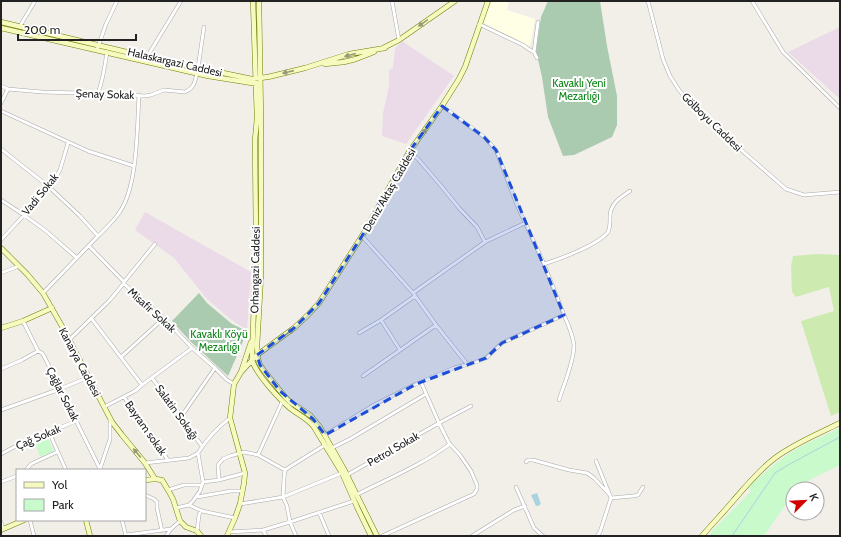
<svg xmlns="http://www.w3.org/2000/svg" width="841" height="537" font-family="Cabin,sans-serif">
<rect width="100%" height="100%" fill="#f2efe9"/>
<path fill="#ebdbe8" d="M 840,27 L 840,99 L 788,52 Z
M 402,41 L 454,76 L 406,144 L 382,136 L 383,113 L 389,86 L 389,70 L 393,68 L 395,49 Z
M 145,212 L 251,272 L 247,330 L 230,319 L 206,298 L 174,258 L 135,230 Z"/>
<path fill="#ffffe5" d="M 491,1 L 509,1 L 507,10 L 535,19 L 530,47 L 482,22 Z"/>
<path fill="#cdebb0" d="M 816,254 L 840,255 L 840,412 L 831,416 L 801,321 L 834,311 L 829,287 L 796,297 L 792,292 L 791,266 L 793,256 Z"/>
<path fill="#aacbaf" d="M 548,1 L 600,1 L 607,46 L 617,96 L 617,125 L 612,137 L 574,155 L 563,156 L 548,117 L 542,77 L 536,51 L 541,17 Z
M 199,293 L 207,303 L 232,324 L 247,331 L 239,351 L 228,376 L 191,342 L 172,321 Z"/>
<path fill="#c8facc" d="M 840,428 L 840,465 C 827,472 807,479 798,489 L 793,489 L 793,494 L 764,536 L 709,536 L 713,530 L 751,491 L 748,487 C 761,476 773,465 787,455 C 803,444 822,437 840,428 Z
M 44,437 L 48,439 L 54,451 L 40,457 L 34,441 Z"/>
<path fill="#aad3df" d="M 537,493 L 541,504 L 538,506 L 536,506 L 531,495 Z"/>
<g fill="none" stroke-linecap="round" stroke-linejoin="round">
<path stroke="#aad3df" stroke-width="1" d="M 732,536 L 775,473 L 788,465 L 840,437"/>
<g stroke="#a9a9a9" stroke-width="4">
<path id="street" d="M 392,1 L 399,40
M 648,1 L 663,59 L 670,76 L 679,90 L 689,102 L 707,120 L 786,189 L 804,195 L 840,192
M 752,1 L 783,52 L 840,108
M 479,24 L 523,45 L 530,50 L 534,52 L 537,58
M 20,26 L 35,1
M 97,50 L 106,24 L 117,1
M 534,52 L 538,22
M 147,57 L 181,1
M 198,68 L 204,27
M 1,86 L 8,89 L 42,92 L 117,94 L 145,96 L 151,95 L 164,90 L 185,92 C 194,88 195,82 197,73
M 98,93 C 103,80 105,66 107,52
M 1,103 L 8,89
M 1,111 L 88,151 L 134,166
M 1,149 L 48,186 L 80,216 L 98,236 L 43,293
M 409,152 L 418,159 L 442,187 L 459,208 L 477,227 L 485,242 L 525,223
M 1,200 L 24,215 L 46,231 L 77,258
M 98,236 C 105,229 113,222 119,213 C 138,187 137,128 139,95
M 362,236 L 413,293 L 436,325 L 467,364
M 1,240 L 25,214 L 56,177 L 60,170 L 68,143
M 89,246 L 124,282 L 155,244
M 544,264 C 560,259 598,245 608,232 C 610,228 610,224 610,219 C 609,205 619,198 630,191
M 1,273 L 19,266
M 124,284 L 164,318 L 192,348 L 215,368 L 227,380 L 234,384
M 413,293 L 485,242
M 91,318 L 142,385 L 192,348
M 381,320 L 400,350
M 23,321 L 38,351 L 42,353 L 44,356 L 100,469
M 359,333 L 381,320 L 415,296
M 69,340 L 110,300 L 124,283
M 121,357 L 164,318
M 1,369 L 22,360 L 38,351
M 363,376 L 436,325
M 152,378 L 178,412 L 187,426 L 202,446
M 421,382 L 439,423 L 471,406
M 124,397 L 168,460
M 559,400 C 564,384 574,362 574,345 C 573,335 568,324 564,315
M 104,407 L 135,391 L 142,385
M 1,410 L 60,389 L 89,377
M 181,417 L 215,368
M 49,432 L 66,470
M 325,435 L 374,405 L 416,384 L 454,368 L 473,363 L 486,358 L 502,343 L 564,315 L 544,264 L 517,205 L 496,150 L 484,137 L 442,106
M 332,448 L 350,439 L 426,394
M 1,454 L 16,446 L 76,421
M 258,455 L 282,402
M 596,461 L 611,498 L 600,532 L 597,536
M 526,462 L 528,460 L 533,460 L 569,470 L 587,473 L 594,478 L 610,495
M 145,463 L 189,458 L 198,453
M 100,469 L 110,439 L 110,420
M 26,470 L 31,464 L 57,452
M 347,475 L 439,423 L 449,443 L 450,444 C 422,465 387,479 356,495
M 219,480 L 218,465 L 223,459 L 230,456 L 244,452 L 258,455 L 285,470
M 1,482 L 17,476
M 203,482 L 219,480 L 245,473
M 516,487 L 534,528 L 543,536
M 168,490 L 184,485 L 202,485
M 145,495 L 154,499 L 157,502 L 157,508 L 162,531
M 197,497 L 231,491 L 242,491
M 611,498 L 633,496 L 638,495 L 643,487
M 240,504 L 283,497 L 342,473
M 189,505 L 202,511 L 235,518
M 176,508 L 189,505 L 193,501 L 200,491 L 203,482 L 198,453 C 207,439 218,427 230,418
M 319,512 L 329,536
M 30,520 L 34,536
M 122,520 L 126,536
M 1,522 L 3,529
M 263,530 L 266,536
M 197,531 L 199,515 L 201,510
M 229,532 L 263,530 L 290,522 L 354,501
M 126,535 L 171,529
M 166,536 L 171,529 L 180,521
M 296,536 L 290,522 L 287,506 L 283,497 L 284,478 L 285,470 L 291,466 L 325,445
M 382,536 L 474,494 L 477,489 L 477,485 L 471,471 L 460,455 L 449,443
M 472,536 L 514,510 L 525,506"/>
</g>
<g stroke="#707d05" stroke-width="5.5">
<path id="secondary" d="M 253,1 L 257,118 L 255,140 L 256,245 L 252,360 C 256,374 280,400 291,409 C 299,415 308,419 314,427 L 342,473 L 357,507 L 371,536
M 259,1 L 261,118 L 261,276 L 257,346 L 258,359 L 260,365 L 265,372 L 286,398 L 290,402 L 310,415 L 320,427 L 344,469 L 377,536
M 1,22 L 160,60 L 252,79 L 268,77 L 305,68 L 349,54 L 385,48
M 1,28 L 208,76 L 257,84
M 383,48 L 399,40 L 455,1
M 325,64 L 344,62 L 356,59 L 374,52
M 1,248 L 27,274 L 43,293 L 63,328 L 112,422 L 122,435 L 145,463 L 155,479
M 1,328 L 23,321 L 52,308
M 241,372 L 257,355 L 294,328 L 308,315 L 319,303 L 362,236 L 409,152 L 442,106 L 459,79 L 465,67 L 488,1
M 145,480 L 155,479 L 162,480 L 168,490 L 173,499 L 180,521 L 186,527 L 197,531 L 201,536
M 86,520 L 90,536
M 1,530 L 24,520
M 227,536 L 235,518 L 240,504 L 244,483 L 245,473 L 230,418 L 234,384 L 241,372 L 251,342
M 702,536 C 712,524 723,513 733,501 C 746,486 759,470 775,458 C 795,443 818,434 840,423"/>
</g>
<use href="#street" stroke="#fff" stroke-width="3"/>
<use href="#secondary" stroke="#f7fabf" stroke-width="4.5"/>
</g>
<defs><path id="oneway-solid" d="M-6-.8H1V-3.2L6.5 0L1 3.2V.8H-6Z"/></defs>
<g fill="#979978">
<use href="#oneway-solid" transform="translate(423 23) rotate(145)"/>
<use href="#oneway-solid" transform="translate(350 55) rotate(166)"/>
<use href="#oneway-solid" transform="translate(288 72) rotate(167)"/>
<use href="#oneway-solid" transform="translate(423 133) rotate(-54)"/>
<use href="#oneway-solid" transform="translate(289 332) rotate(-39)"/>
<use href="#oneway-solid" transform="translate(137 453) rotate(-130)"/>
</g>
<path fill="#1d4ed8" fill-opacity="0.2" stroke="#1d4ed8" stroke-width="3" stroke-dasharray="8 5" stroke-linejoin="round" d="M 442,106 L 484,137 L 496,150 L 564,315 L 502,343 L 486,358 L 416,384 L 325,435 L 313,419 L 280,391 L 260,365 L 257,355 L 294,328 L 319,303 L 362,236 L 409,152 Z"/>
<g text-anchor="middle" stroke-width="4" stroke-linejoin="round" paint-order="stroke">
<g font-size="11" fill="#222" stroke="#fff">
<text transform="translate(175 62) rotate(13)" y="4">Halaskargazi Caddesi</text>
<text transform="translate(105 94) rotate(2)" y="4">Şenay Sokak</text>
<text transform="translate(712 122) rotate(44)" y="4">Gölboyu Caddesi</text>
<text transform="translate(389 190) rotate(-60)" y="4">Deniz Aktaş Caddesi</text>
<text transform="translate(40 194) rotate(-51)" y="4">Vadi Sokak</text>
<text transform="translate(255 270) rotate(-89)" y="4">Orhangazi Caddesi</text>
<text transform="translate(152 310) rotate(42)" y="4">Misafir Sokak</text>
<text transform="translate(80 362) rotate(62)" y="4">Kanarya Caddesi</text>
<text transform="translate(63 394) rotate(63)" y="4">Çağlar Sokak</text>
<text transform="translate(177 412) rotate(54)" y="4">Salatin Sokağı</text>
<text transform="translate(146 428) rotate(55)" y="4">Bayram sokak</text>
<text transform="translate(38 437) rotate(-23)" y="4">Çağ Sokak</text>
<text transform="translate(393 449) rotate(-30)" y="4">Petrol Sokak</text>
</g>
<g font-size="11" fill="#0c8416" stroke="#fff">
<text x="579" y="87">Kavaklı Yeni<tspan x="579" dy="13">Mezarlığı</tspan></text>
<text x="219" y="338">Kavaklı Köyü<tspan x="219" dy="13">Mezarlığı</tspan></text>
</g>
</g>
<rect width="841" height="537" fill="none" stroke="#222222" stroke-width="4"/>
<rect x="16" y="469" width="130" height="52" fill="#ffffff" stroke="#a7a7a7"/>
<rect x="24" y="482" width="20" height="6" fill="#f7fabf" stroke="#a7a7a7"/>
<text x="52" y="489" font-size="12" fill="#222222">Yol</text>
<rect x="24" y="499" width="20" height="12" fill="#c8facc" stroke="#a7a7a7"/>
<text x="52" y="509" font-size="12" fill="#222222">Park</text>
<g transform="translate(805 501) rotate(66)"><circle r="19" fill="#ffffff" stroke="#a7a7a7"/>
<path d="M0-3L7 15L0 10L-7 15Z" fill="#d40000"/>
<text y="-6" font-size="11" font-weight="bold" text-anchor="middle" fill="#222222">K</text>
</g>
<path d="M18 34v6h118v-6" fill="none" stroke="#222222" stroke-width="2"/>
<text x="24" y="34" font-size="12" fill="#222222" stroke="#ffffff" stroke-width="3" paint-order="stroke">200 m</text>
</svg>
